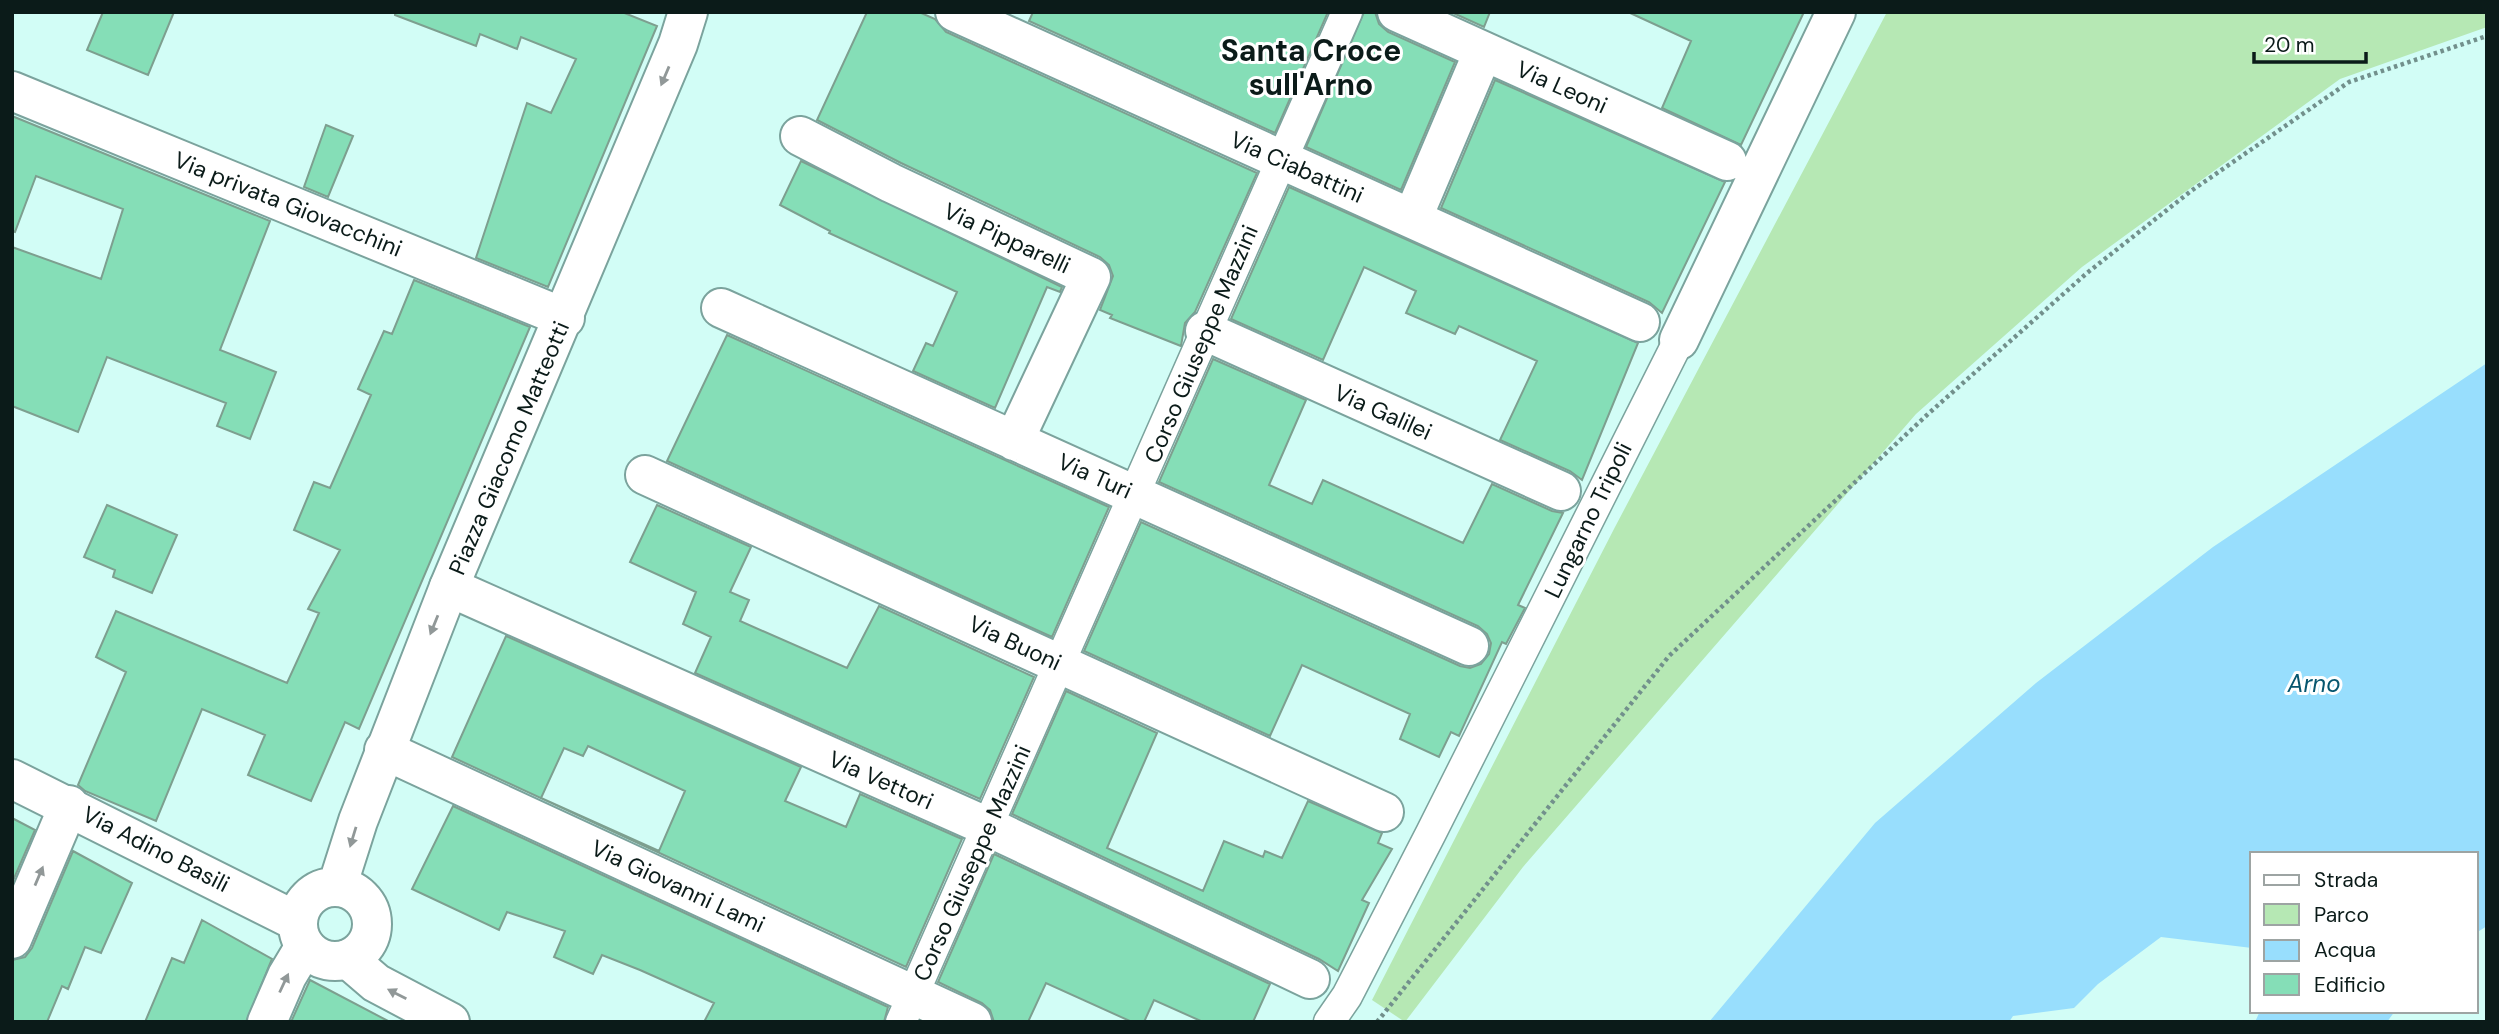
<svg xmlns="http://www.w3.org/2000/svg" width="2499" height="1034" font-family="'DM Sans',sans-serif">
<rect width="100%" height="100%" fill="#d2fdf6"/>
<path fill="#b6e8b4" d="M 1887,12 L 2487,12 L 2487,27 L 2340,79 L 2082,267 L 1916,414 L 1523,867 L 1405,1022 L 1372,1000 L 1615,527 Z"/>
<path fill="#98defd" d="M 2487,363 L 2487,926 L 2476,933 L 2476,854 L 2252,854 L 2252,948 L 2161,937 L 2098,984 L 2074,1008 L 2013,1016 L 2009,1022 L 1709,1022 L 1875,823 L 2036,683 L 2213,547 Z
M 2260,1011 L 2395,1011 L 2387,1022 L 2255,1022 Z"/>
<path fill="#85deb7" stroke="#7d9f8f" stroke-width="2" fill-rule="evenodd" d="M 103,12 L 174,12 L 148,75 L 87,50 Z
M 395,12 L 622,12 L 657,26 L 548,287 L 476,258 L 527,103 L 551,113 L 576,59 L 521,37 L 517,49 L 480,34 L 476,46 L 395,15 Z
M 867,12 L 919,12 L 935,19 L 946,32 L 1257,173 L 1195,312 L 1185,323 L 1181,346 L 1110,318 L 1112,315 L 1100,310 L 1113,276 L 1109,265 L 1100,257 L 901,163 L 817,120 Z
M 1033,12 L 1328,12 L 1275,133 L 1029,21 Z
M 1364,12 L 1375,12 L 1379,24 L 1388,32 L 1455,62 L 1401,190 L 1306,147 Z
M 1451,12 L 1490,12 L 1484,27 Z
M 1628,12 L 1804,12 L 1741,145 L 1662,108 L 1691,41 Z
M 1495,80 L 1725,182 L 1662,313 L 1649,302 L 1441,208 Z
M 12,116 L 270,221 L 220,350 L 276,372 L 250,439 L 217,426 L 226,403 L 107,357 L 78,432 L 12,406 L 12,247 L 101,279 L 123,209 L 36,176 L 15,232 L 12,231 Z
M 326,125 L 353,136 L 328,197 L 304,187 Z
M 801,161 L 1062,287 L 1060,292 L 1047,287 L 995,408 L 913,371 L 926,343 L 933,346 L 957,292 L 829,233 L 830,231 L 780,205 Z
M 1289,187 L 1638,343 L 1582,480 L 1570,471 L 1500,440 L 1537,361 L 1459,326 L 1455,334 L 1406,313 L 1416,291 L 1364,267 L 1323,360 L 1231,319 Z
M 414,280 L 530,327 L 359,729 L 345,722 L 311,801 L 248,775 L 265,735 L 202,709 L 156,821 L 85,791 L 78,785 L 126,672 L 96,657 L 116,611 L 287,683 L 319,613 L 308,609 L 340,550 L 294,530 L 314,482 L 330,488 L 371,395 L 358,389 L 384,331 L 392,334 Z
M 727,335 L 1109,507 L 1052,637 L 667,461 Z
M 1213,359 L 1306,400 L 1269,485 L 1312,504 L 1323,480 L 1463,543 L 1492,484 L 1552,511 L 1563,513 L 1518,605 L 1525,608 L 1506,644 L 1502,642 L 1459,736 L 1451,732 L 1439,757 L 1400,739 L 1410,714 L 1302,665 L 1270,736 L 1084,651 L 1141,522 L 1460,666 L 1470,668 L 1481,664 L 1489,654 L 1491,643 L 1487,634 L 1478,626 L 1159,482 Z
M 107,505 L 177,535 L 152,593 L 113,577 L 115,570 L 84,557 Z
M 657,505 L 751,547 L 730,592 L 749,600 L 740,621 L 847,668 L 879,606 L 1034,677 L 980,799 L 695,673 L 711,637 L 683,624 L 696,592 L 630,562 Z
M 506,636 L 801,767 L 785,801 L 846,827 L 860,794 L 962,839 L 906,967 L 452,757 ZM 588,746 L 685,791 L 659,851 L 541,798 L 564,748 L 583,756 Z
M 1066,691 L 1157,733 L 1107,848 L 1203,891 L 1224,841 L 1263,857 L 1265,851 L 1282,858 L 1308,801 L 1382,833 L 1378,843 L 1392,849 L 1362,900 L 1369,903 L 1338,971 L 1319,959 L 1012,814 Z
M 453,806 L 888,1007 L 884,1022 L 704,1022 L 714,1003 L 640,970 L 602,955 L 593,974 L 554,957 L 565,931 L 507,912 L 499,930 L 412,889 Z
M 12,818 L 35,830 L 12,883 Z
M 73,851 L 132,883 L 101,953 L 85,947 L 68,989 L 62,986 L 47,1022 L 12,1022 L 12,960 L 25,957 L 32,948 Z
M 994,854 L 1270,984 L 1253,1022 L 1203,1022 L 1154,1000 L 1144,1022 L 1132,1022 L 1046,983 L 1028,1022 L 994,1022 L 990,1010 L 982,1003 L 938,982 Z
M 202,920 L 272,959 L 246,1022 L 145,1022 L 172,958 L 184,963 Z
M 310,980 L 390,1022 L 291,1022 Z"/>
<g fill="none" stroke-linecap="round" stroke-linejoin="round">
<g stroke="#7ba39d" stroke-width="33">
<path id="pedestrian" d="M 901,1022 L 1347,12
M 1329,1022 L 1347,996 L 1431,833 L 1679,340"/>
</g>
<g stroke="#7ba39d" stroke-width="42">
<path id="minor" d="M 955,12 L 1640,322
M 1397,12 L 1727,161
M 12,91 L 565,318
M 800,136 L 891,183 L 1091,277 L 1014,441
M 1413,217 L 1483,52
M 721,308 L 1469,646
M 1205,331 L 1561,491
M 1679,340 L 1836,12
M 645,475 L 1384,812
M 449,587 L 986,826 L 1310,979
M 384,750 L 972,1022
M 12,939 L 69,805
M 267,1022 L 287,976 L 305,946"/>
</g>
<g stroke="#7ba39d" stroke-width="42">
<path id="tertiary" d="M 348,959 L 376,983 L 450,1022"/>
</g>
<g stroke="#7ba39d" stroke-width="42">
<path id="secondary" d="M 12,779 L 298,922
M 337,887 L 358,821 L 449,587 L 678,44 L 688,12
M298 924a37 37 0 1 1 74 0a37 37 0 1 1-74 0Z"/>
</g>
<path stroke="#72908c" stroke-width="4.5" stroke-dasharray="3.5 3.5" stroke-linecap="butt" d="M 1377,1022 L 1669,656 L 1928,414 L 2087,273 L 2191,191 L 2349,82 L 2487,36"/>
<use href="#pedestrian" stroke="#fff" stroke-width="30"/>
<use href="#minor" stroke="#fff" stroke-width="38"/>
<use href="#tertiary" stroke="#fff" stroke-width="38"/>
<use href="#secondary" stroke="#fff" stroke-width="38"/>
</g>
<defs><path id="oneway-solid" d="M-6-.8H1V-3.2L6.5 0L1 3.2V.8H-6Z" transform="scale(1.75)"/></defs>
<g fill="#919898">
<use href="#oneway-solid" transform="translate(665 76) rotate(113)"/>
<use href="#oneway-solid" transform="translate(434 625) rotate(112)"/>
<use href="#oneway-solid" transform="translate(353 837) rotate(107)"/>
<use href="#oneway-solid" transform="translate(39 876) rotate(-67)"/>
<use href="#oneway-solid" transform="translate(284 983) rotate(-65)"/>
<use href="#oneway-solid" transform="translate(397 994) rotate(-153)"/>
</g>
<g text-anchor="middle" stroke-width="6" stroke-linejoin="round" paint-order="stroke">
<g font-size="23" fill="#0b1b19" stroke="#fff">
<text transform="translate(1562 87) rotate(24)" y="8">Via Leoni</text>
<text transform="translate(1297 167) rotate(24)" y="8">Via Ciabattini</text>
<text transform="translate(288 204) rotate(22)" y="8">Via privata Giovacchini</text>
<text transform="translate(1007 238) rotate(25)" y="8">Via Pipparelli</text>
<text transform="translate(1201 344) rotate(-67)" y="8">Corso Giuseppe Mazzini</text>
<text transform="translate(1383 412) rotate(24)" y="8">Via Galilei</text>
<text transform="translate(509 448) rotate(-67)" y="8">Piazza Giacomo Matteotti</text>
<text transform="translate(1095 476) rotate(24)" y="8">Via Turi</text>
<text transform="translate(1588 520) rotate(-64)" y="8">Lungarno Tripoli</text>
<text transform="translate(1015 643) rotate(25)" y="8">Via Buoni</text>
<text transform="translate(881 780) rotate(24)" y="8">Via Vettori</text>
<text transform="translate(156 849) rotate(27)" y="8">Via Adino Basili</text>
<text transform="translate(972 863) rotate(-66)" y="8">Corso Giuseppe Mazzini</text>
<text transform="translate(678 886) rotate(25)" y="8">Via Giovanni Lami</text>
</g>
<g font-size="24" font-style="italic" fill="#06566f" stroke="#fff">
<text x="2314" y="692">Arno</text>
</g>
<g font-size="30" font-weight="bold" fill="#0b1b19" stroke="#fff">
<text x="1311" y="61">Santa Croce<tspan x="1311" dy="34">sull'Arno</tspan></text>
</g>
</g>
<rect width="2499" height="1034" fill="none" stroke="#0b1b19" stroke-width="28"/>
<rect x="2250" y="852" width="228" height="161" fill="#ffffff" stroke="#9da4a3" stroke-width="2"/>
<rect x="2264" y="875" width="35" height="10" fill="#ffffff" stroke="#9da4a3" stroke-width="2"/>
<text x="2314" y="887" font-size="21" fill="#0b1b19">Strada</text>
<rect x="2264" y="904" width="35" height="21" fill="#b6e8b4" stroke="#9da4a3" stroke-width="2"/>
<text x="2314" y="922" font-size="21" fill="#0b1b19">Parco</text>
<rect x="2264" y="940" width="35" height="21" fill="#98defd" stroke="#9da4a3" stroke-width="2"/>
<text x="2314" y="957" font-size="21" fill="#0b1b19">Acqua</text>
<rect x="2264" y="974" width="35" height="21" fill="#85deb7" stroke="#9da4a3" stroke-width="2"/>
<text x="2314" y="992" font-size="21" fill="#0b1b19">Edificio</text>
<path d="M2254 52v10h112v-10" fill="none" stroke="#0b1b19" stroke-width="3.5"/>
<text x="2264" y="52" font-size="21" fill="#0b1b19" stroke="#ffffff" stroke-width="5" paint-order="stroke">20 m</text>
</svg>
